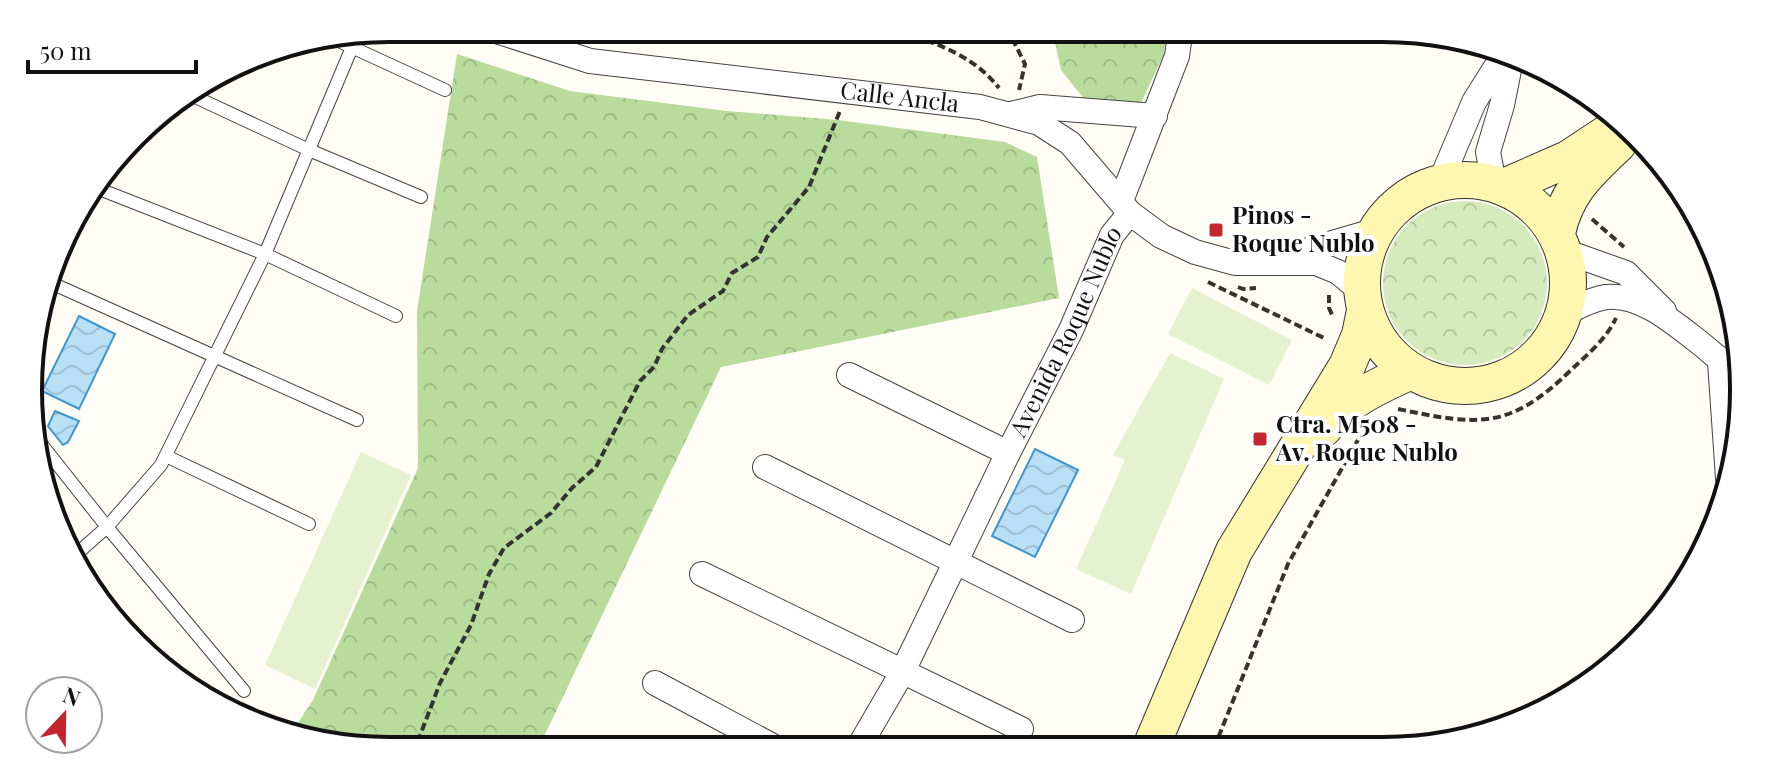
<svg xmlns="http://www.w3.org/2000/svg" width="1772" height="779" font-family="'Playfair Display',serif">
<defs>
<pattern id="forest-crowns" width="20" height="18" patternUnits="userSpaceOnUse" patternTransform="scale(2)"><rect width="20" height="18" fill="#b9dc9c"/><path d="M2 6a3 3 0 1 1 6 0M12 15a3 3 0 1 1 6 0" fill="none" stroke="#9ebc85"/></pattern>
<pattern id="park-crowns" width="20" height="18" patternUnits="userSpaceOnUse" patternTransform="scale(2)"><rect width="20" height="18" fill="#d5ebbd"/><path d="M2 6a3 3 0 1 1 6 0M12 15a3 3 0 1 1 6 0" fill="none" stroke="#b6c8a1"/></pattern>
<pattern id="water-waves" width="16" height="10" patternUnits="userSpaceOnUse" patternTransform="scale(2)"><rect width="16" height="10" fill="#b9e0f7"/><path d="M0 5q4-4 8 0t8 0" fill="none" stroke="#9ebfd3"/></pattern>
</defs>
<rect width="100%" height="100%" fill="#fffdf5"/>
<path fill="url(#forest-crowns)" d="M 1052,28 L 1166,28 L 1164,54 L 1141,103 L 1084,99 L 1061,70 Z
M 457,54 L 570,91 L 727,111 L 838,120 L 1005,142 L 1037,157 L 1059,298 L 721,367 L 537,751 L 390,751 L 290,735 L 313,700 L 418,468 L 417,311 Z"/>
<path fill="url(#park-crowns)" d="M1383 283a82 82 0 1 1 164 0a82 82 0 1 1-164 0Z"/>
<path fill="#e6f2cf" d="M 1192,288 L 1292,340 L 1269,385 L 1168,334 Z
M 1170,353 L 1224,379 L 1131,594 L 1076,569 L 1125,460 L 1113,455 Z
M 361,452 L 411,475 L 315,689 L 265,665 Z"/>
<path fill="url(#water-waves)" stroke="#3f96cf" stroke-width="2" d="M 79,316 L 115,334 L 79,409 L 42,391 Z
M 55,411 L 79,421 L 68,442 L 63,445 L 48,426 Z
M 1035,449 L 1078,470 L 1035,557 L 992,536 Z"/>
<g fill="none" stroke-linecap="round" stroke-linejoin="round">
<g stroke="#444" stroke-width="14">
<path id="lane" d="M 332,38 L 445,90
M 191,95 L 309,150 L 421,197
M 94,187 L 265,254 L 396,316
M 49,282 L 357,420
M 31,431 L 107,527 L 244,691
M 166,456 L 309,524
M 72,558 L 107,527 L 161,465 L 265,254 L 358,33"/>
</g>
<g stroke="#444" stroke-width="26">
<g id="street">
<path id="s1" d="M 487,28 L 590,61 L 980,107 L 1039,123 L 1070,143 L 1130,213 L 1161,236 L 1195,252 L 1235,263 L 1316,263 L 1338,272 L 1361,291"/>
<path d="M 1011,114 L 1040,107 L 1155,116"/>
<path d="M 1441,180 L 1474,102 L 1506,51"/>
<path d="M 1494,183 L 1488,152 L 1502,105 L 1512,55"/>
<path d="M 1121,201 L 1177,56 L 1181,28"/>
<path d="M 1564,251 L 1626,273 L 1664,311"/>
<path d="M 1291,255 L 1377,230"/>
<path d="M 1565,313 C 1578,307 1591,299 1606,297 C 1640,293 1674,323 1700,343 C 1719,358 1716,361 1743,364"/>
<path d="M 1720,362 L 1728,478"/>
<path d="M 849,375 L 1008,453"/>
<path d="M 765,467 L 1072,620"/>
<path d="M 702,574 L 1021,729"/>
<path d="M 655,683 L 780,750"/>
<path id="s2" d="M 857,750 L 903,671 L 1008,453 L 1071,330 L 1112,235 L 1130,213"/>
</g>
</g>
<g stroke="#333" stroke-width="38">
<path id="secondary" d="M1362 283a103 103 0 1 1 206 0a103 103 0 1 1-206 0Z
M 1504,187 L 1568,159 L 1624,122
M 1557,233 C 1566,191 1588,173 1618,144
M 1323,429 C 1346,400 1378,386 1411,371
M 1150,749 L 1234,551 L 1347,366 L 1360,335 L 1365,311"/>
</g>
<path stroke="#333" stroke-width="4" stroke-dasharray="8 4" stroke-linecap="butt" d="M 880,28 C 924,38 970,51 999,88
M 1007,28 L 1025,64 L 1019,90
M 1592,219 L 1624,247
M 1208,282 L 1326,339
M 1238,287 L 1243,289 L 1256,288
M 1329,295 L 1329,308 L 1333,317
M 1398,409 C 1479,426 1510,430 1572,369 C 1588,354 1607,338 1616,318
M 1214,748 L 1288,564 L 1363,431
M 410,751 L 418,741 L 440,683 L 471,625 L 489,574 L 504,548 L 551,513 L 572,488 L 596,467 L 640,381 L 654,367 L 662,349 L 688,315 L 723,291 L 732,273 L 758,257 L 767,237 L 809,187 L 840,111"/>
<use href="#lane" stroke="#fff" stroke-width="12"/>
<use href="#street" stroke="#fff" stroke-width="24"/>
<use href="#secondary" stroke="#fff6b0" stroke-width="36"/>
</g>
<g fill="#c4262e" stroke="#fff" stroke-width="3">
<rect x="1208" y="222" width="16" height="16" rx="4"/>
<rect x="1252" y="431" width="16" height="16" rx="4"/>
</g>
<g text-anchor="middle" stroke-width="8" stroke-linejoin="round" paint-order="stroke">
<g font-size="24" fill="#111" stroke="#fff">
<text dy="8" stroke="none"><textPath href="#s1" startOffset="420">Calle Ancla</textPath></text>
<text dy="8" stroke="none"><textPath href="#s2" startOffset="468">Avenida Roque Nublo</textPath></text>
</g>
<g font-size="24" font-weight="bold" fill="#111" stroke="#fff" text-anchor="start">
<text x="1232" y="224">Pinos -<tspan x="1232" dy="28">Roque Nublo</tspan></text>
<text x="1276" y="433">Ctra. M508 -<tspan x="1276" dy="28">Av. Roque Nublo</tspan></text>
</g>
</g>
<path d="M0 0H1772V779H0ZM389 42H1383A347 347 0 0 1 1730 389V390A347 347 0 0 1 1383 737H389A347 347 0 0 1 42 390V389A347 347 0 0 1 389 42Z" fill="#fff" fill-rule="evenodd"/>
<path fill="none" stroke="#111" stroke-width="4" d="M389 42H1383A347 347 0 0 1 1730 389V390A347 347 0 0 1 1383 737H389A347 347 0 0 1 42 390V389A347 347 0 0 1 389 42Z"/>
<g transform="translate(64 715) rotate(22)"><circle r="38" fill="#ffffff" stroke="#a0a0a0" stroke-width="2"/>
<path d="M0-6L14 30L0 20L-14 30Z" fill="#c4262e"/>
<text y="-12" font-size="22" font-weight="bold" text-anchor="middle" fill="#111111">N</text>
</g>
<path d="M28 60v12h168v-12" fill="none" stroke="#111111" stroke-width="4"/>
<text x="40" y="60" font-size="24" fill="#111111" stroke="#ffffff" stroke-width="6" paint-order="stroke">50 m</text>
</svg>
